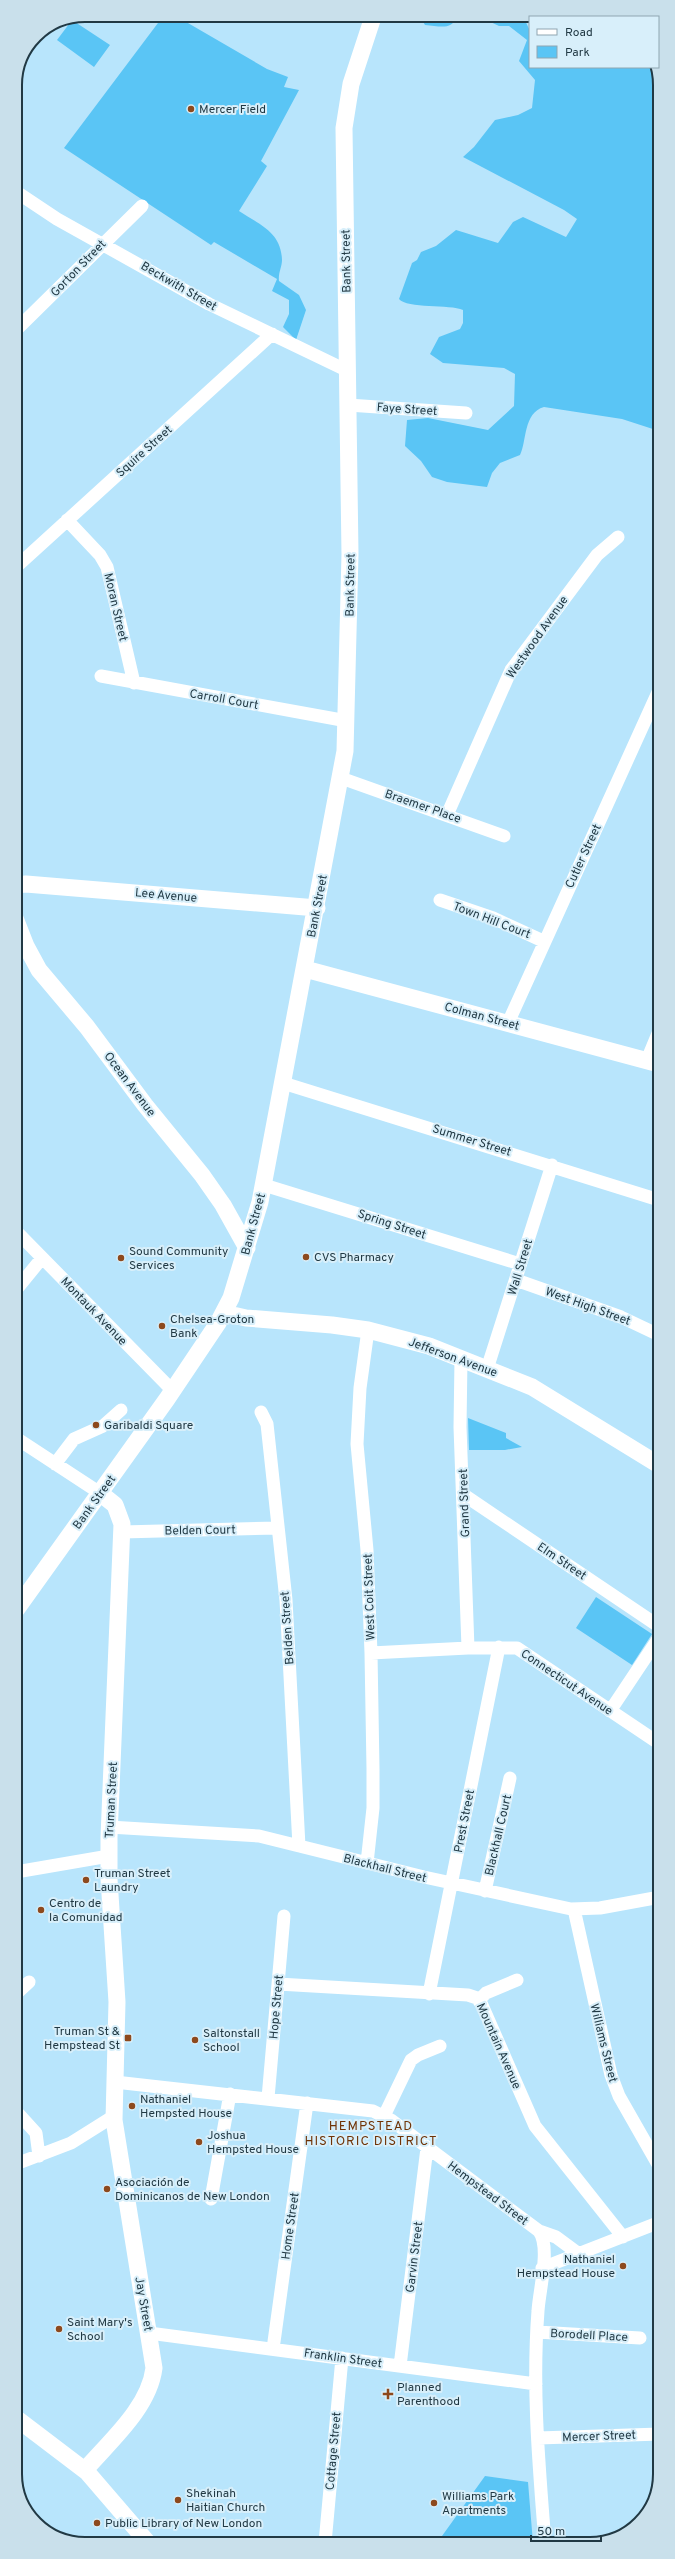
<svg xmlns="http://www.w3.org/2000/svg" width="675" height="2559" font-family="Overpass,sans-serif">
<rect width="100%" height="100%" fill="#b8e5fc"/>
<path fill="#5ac5f5" d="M 458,16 C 451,31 440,26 425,25 L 422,20 L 423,17 Z
M 478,16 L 523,16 L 530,31 L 530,67 L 656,67 L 659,71 L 659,431 L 622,419 L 544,407 C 523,413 527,441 520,455 L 500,463 L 492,473 L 487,487 L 447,482 L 432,477 L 421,461 L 405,446 L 407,420 L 428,418 L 488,430 L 514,406 L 515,374 L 504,368 L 443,363 L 430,354 L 439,337 L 460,329 L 463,323 L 463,310 C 450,304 407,309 399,299 L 412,263 L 417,260 L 421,252 L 436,246 L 456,230 L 498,243 L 513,222 L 523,217 L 566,237 L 577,219 L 564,210 L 463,157 L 474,147 L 495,120 L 518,115 L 532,108 L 535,80 L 519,61 L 527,40 L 509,26 L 499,26 Z
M 161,19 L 181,19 L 267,69 L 288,77 L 284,87 L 299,90 L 261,161 L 267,166 L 239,211 C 260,225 281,232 282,260 C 282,267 278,273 279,281 L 299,295 L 306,310 L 296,340 L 283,327 L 289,314 L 289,300 L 272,291 L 277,279 L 214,242 L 211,245 L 64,148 Z
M 72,20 L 110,45 L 94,67 L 57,40 Z
M 468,1418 L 506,1433 L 506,1438 L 522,1447 L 505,1450 L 469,1450 Z
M 596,1597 L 652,1634 L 632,1665 L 576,1628 Z
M 485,2476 L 528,2482 L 533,2543 L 437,2543 Z"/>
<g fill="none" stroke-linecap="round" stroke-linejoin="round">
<path stroke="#fff" stroke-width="13" d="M 532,17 L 533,16
M 15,191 L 57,219 L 209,304 L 348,371
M 15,331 L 142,206
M 348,405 L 466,413
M 67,520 L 100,555 L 107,567 L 134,683
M 15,568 L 272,334
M 101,676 L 347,721
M 341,778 L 504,836
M 447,815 L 511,670 L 597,555 L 618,537
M 440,900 L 493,918 L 543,941
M 508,1023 L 659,690
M 647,1060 L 659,1031
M 283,1083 L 659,1200
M 264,1185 L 520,1264
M 16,1231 L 173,1391
M 516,1280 L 621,1317 L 659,1335
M 16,1290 L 42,1258
M 461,1359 L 460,1427 L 468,1648
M 487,1369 L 552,1165
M 261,1412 L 267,1424 L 286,1600 L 299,1846
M 16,1438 L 100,1493
M 55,1464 L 74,1439 L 103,1426 L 121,1410
M 464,1495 L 660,1627
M 122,1532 L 278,1528
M 371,1653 L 468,1648 L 517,1648 L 660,1744
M 610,1711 L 660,1636
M 109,1827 L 259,1836 L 424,1877 L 571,1909 L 600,1908 L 660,1897
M 367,1863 L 373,1808 L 373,1769 L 371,1653 L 367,1550 L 357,1444 L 360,1388 L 368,1330
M 16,1872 L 109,1856
M 485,1891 L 510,1778
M 574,1909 L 611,2075 L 619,2096 L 660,2168
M 278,1984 L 468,1995 L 477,1998 L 482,2005 L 535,2126 L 623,2237
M 16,1994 L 29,1982
M 429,1994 L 499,1647
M 479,2000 L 486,1993 L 517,1980
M 115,2082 L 373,2111 L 391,2120 L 539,2231 C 551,2247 539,2291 538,2311 C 532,2389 539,2466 545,2543
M 268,2098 L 284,1916
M 16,2111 L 36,2133 L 39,2156
M 384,2116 L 411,2060 L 418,2055 L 440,2046
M 16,2164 L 71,2143 L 114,2116
M 211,2199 L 230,2094
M 539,2231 L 556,2237 L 579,2254
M 542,2268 L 660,2222
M 537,2332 L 640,2338
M 149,2333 L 536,2384
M 273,2349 L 307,2103
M 400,2366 L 427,2148
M 538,2438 L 660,2434
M 325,2543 L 342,2358"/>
<path stroke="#fff" stroke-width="17" d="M 15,885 L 26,884 L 317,908
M 15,918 L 26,946 L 39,970 L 87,1027 L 145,1105 L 202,1175 L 223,1205 L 247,1248
M 305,969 L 659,1064
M 224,1313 L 246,1318 L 332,1325 L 368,1330 L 429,1346 L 532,1387 L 659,1465
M 16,1610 L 167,1399 L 218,1323 L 231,1298 L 260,1202 L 345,751 L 350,554 L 344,128 L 351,84 L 373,17
M 16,2418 L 87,2472 L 149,2544
M 85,2470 C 110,2441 149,2408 154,2368 L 114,2120 L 117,2002 L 109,1879 L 109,1837 L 122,1524 L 115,1505 L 100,1493"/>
</g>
<g fill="#8d491d" stroke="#d8effa" stroke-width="1.5">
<circle cx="191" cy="109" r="4"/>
<circle cx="306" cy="1257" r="4"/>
<circle cx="121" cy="1258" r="4"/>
<circle cx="162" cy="1326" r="4"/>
<circle cx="96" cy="1425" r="4"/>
<circle cx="86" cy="1880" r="4"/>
<circle cx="41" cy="1910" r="4"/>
<rect x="124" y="2034" width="8" height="8" rx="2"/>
<circle cx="195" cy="2040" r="4"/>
<circle cx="132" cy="2106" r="4"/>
<circle cx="199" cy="2142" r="4"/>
<circle cx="107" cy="2189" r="4"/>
<circle cx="623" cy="2266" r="4"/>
<circle cx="59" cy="2329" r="4"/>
<path d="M386 2388h4v4h4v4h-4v4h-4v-4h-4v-4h4z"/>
<circle cx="178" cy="2500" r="4"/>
<circle cx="434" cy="2503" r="4"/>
<circle cx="97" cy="2523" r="4"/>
</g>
<g text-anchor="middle" stroke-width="4" stroke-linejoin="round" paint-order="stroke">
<g font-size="12" fill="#213944" stroke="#d8effa" text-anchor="start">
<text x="199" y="113">Mercer Field</text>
<text x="129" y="1255">Sound Community<tspan x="129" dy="14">Services</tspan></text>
<text x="314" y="1261">CVS Pharmacy</text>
<text x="170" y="1323">Chelsea-Groton<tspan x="170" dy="14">Bank</tspan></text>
<text x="104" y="1429">Garibaldi Square</text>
<text x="94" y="1877">Truman Street<tspan x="94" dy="14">Laundry</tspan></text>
<text x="49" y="1907">Centro de<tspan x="49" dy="14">la Comunidad</tspan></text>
<text x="120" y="2035" text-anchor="end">Truman St &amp;<tspan x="120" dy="14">Hempstead St</tspan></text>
<text x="203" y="2037">Saltonstall<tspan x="203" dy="14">School</tspan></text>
<text x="140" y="2103">Nathaniel<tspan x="140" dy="14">Hempsted House</tspan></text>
<text x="207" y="2139">Joshua<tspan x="207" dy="14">Hempsted House</tspan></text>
<text x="115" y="2186">Asociación de<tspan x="115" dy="14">Dominicanos de New London</tspan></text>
<text x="615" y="2263" text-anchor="end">Nathaniel<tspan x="615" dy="14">Hempstead House</tspan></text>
<text x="67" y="2326">Saint Mary's<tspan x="67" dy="14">School</tspan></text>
<text x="397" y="2391">Planned<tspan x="397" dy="14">Parenthood</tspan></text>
<text x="186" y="2497">Shekinah<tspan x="186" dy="14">Haitian Church</tspan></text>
<text x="442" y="2500">Williams Park<tspan x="442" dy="14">Apartments</tspan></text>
<text x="105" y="2527">Public Library of New London</text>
</g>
<g font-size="12" fill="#213944" stroke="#d8effa">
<text transform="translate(346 261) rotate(-91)" y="4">Bank Street</text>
<text transform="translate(78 268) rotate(-46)" y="4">Gorton Street</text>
<text transform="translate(179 286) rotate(30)" y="4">Beckwith Street</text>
<text transform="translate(407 409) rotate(4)" y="4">Faye Street</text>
<text transform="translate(144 451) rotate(-42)" y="4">Squire Street</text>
<text transform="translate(350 585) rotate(-89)" y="4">Bank Street</text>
<text transform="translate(116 607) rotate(77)" y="4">Moran Street</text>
<text transform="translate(537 637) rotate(-55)" y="4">Westwood Avenue</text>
<text transform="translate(224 699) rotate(10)" y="4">Carroll Court</text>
<text transform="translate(423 806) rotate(19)" y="4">Braemer Place</text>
<text transform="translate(583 856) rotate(-65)" y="4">Cutler Street</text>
<text transform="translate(166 895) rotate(5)" y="4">Lee Avenue</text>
<text transform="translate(317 906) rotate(-79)" y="4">Bank Street</text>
<text transform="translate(492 920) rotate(21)" y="4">Town Hill Court</text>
<text transform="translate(482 1016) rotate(15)" y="4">Colman Street</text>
<text transform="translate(130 1084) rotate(53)" y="4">Ocean Avenue</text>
<text transform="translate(472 1140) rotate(17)" y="4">Summer Street</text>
<text transform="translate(253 1224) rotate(-75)" y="4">Bank Street</text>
<text transform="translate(392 1224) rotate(18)" y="4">Spring Street</text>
<text transform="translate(520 1267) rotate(-73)" y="4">Wall Street</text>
<text transform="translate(588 1306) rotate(20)" y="4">West High Street</text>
<text transform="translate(94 1311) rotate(46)" y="4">Montauk Avenue</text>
<text transform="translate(453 1357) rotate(20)" y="4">Jefferson Avenue</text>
<text transform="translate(94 1502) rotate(-54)" y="4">Bank Street</text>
<text transform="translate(464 1503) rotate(-92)" y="4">Grand Street</text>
<text transform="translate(200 1530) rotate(-1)" y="4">Belden Court</text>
<text transform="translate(562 1561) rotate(34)" y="4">Elm Street</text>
<text transform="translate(369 1597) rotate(-92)" y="4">West Coit Street</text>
<text transform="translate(287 1628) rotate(-94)" y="4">Belden Street</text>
<text transform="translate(567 1682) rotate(34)" y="4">Connecticut Avenue</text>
<text transform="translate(111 1800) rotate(-87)" y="4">Truman Street</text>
<text transform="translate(464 1821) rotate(-79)" y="4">Prest Street</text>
<text transform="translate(498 1835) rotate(-77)" y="4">Blackhall Court</text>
<text transform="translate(385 1868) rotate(14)" y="4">Blackhall Street</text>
<text transform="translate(276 2007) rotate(-85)" y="4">Hope Street</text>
<text transform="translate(604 2043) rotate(76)" y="4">Williams Street</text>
<text transform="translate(499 2046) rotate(66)" y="4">Mountain Avenue</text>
<text transform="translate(488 2193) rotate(37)" y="4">Hempstead Street</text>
<text transform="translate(290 2226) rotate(-82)" y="4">Home Street</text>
<text transform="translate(414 2257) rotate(-83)" y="4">Garvin Street</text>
<text transform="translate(144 2304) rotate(80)" y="4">Jay Street</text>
<text transform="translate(589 2335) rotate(3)" y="4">Borodell Place</text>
<text transform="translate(343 2358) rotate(8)" y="4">Franklin Street</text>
<text transform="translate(599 2436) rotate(-2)" y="4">Mercer Street</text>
<text transform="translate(333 2451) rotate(-85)" y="4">Cottage Street</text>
</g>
<g font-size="13" letter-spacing="1" fill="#6f3306" stroke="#d8effa">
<text x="371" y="2130">HEMPSTEAD<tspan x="371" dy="15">HISTORIC DISTRICT</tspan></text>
</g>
</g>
<path d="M0 0H675V2559H0ZM85 22H590A63 63 0 0 1 653 85V2474A63 63 0 0 1 590 2537H85A63 63 0 0 1 22 2474V85A63 63 0 0 1 85 22Z" fill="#c9e0eb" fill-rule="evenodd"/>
<path fill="none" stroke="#213944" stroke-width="2" d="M85 22H590A63 63 0 0 1 653 85V2474A63 63 0 0 1 590 2537H85A63 63 0 0 1 22 2474V85A63 63 0 0 1 85 22Z"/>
<rect x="529" y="16" width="130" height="52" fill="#d8effa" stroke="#8fa6b1"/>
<rect x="537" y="29" width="20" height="6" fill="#ffffff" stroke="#8fa6b1"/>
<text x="565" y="36" font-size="12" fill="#213944">Road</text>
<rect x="537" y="46" width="20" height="12" fill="#5ac5f5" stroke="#8fa6b1"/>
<text x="565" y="56" font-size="12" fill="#213944">Park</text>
<path d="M531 2535v6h70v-6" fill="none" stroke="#213944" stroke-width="2"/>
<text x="537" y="2535" font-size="12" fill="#213944" stroke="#d8effa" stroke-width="3" paint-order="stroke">50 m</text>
</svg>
